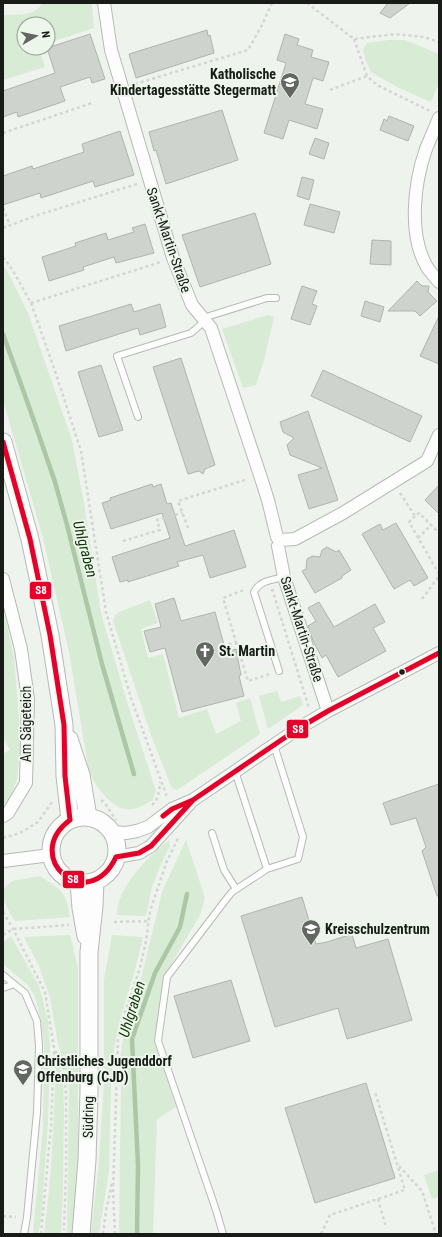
<svg xmlns="http://www.w3.org/2000/svg" width="442" height="1237" font-family="'Roboto Condensed',sans-serif">
<rect width="100%" height="100%" fill="#eef3ed"/>
<path fill="#d8ebd4" d="M 42,3 L 92,3 L 94,28 L 48,43 L 48,24 L 24,24 L 24,48 L 39,48 L 45,67 L 3,80 L 3,15 C 16,14 36,17 42,3 Z
M 388,40 L 405,40 L 439,54 L 439,83 L 431,102 L 399,88 L 371,72 L 366,61 L 363,50 L 367,43 Z
M 3,266 L 9,274 L 28,313 L 72,440 L 84,503 L 101,613 L 127,702 L 156,791 L 153,800 C 147,803 140,808 133,809 C 114,813 96,787 89,772 L 69,652 L 43,538 L 3,400 Z
M 268,315 L 274,317 L 264,360 L 256,385 L 243,388 L 222,329 Z
M 150,600 L 158,623 L 141,629 L 148,658 L 163,654 L 179,718 L 207,709 L 216,734 L 241,721 L 236,703 L 250,698 L 260,734 L 177,790 L 172,788 L 152,738 L 113,621 L 115,615 L 119,612 Z
M 3,609 L 14,656 L 19,719 L 20,744 L 17,779 L 10,798 L 3,806 L 3,754 L 10,750 L 3,738 Z
M 277,691 L 281,702 L 300,696 L 303,705 L 268,729 L 259,696 Z
M 169,840 L 170,846 L 160,866 L 152,887 L 146,916 L 117,915 C 117,887 148,857 169,840 Z
M 186,840 L 205,898 L 200,915 L 164,976 L 154,1042 L 176,1107 L 157,1119 L 153,1234 L 119,1234 L 121,1082 L 119,1065 L 124,1032 L 142,975 L 162,892 Z
M 40,876 C 61,890 66,891 70,917 L 15,921 C 8,910 2,901 4,888 L 12,881 Z
M 70,935 L 78,968 L 78,1163 L 73,1234 L 67,1234 L 69,1082 L 58,1044 L 50,997 L 38,964 L 24,937 Z
M 112,935 L 143,937 L 135,970 L 120,1019 L 114,1050 L 111,1084 L 109,1170 L 99,1234 L 91,1234 L 99,1162 L 104,1083 L 104,980 Z
M 11,936 L 39,986 L 48,1020 L 50,1047 L 48,1123 L 41,1220 L 38,1234 L 33,1234 L 43,1127 L 44,1045 L 41,1020 L 35,997 L 28,985 L 3,964 L 3,942 Z
M 56,1060 L 61,1068 L 63,1081 L 64,1108 L 63,1186 L 61,1234 L 44,1234 C 52,1176 54,1118 56,1060 Z
M 439,1170 L 439,1197 L 432,1199 L 424,1175 Z"/>
<g fill="none" stroke-linecap="round" stroke-linejoin="round">
<path stroke="#acc6a6" stroke-width="4.5" d="M 3,334 L 33,418 L 55,482 L 67,525 L 102,664 L 134,774
M 137,1234 L 138,1165 L 132,1039 L 155,973 L 180,927 L 187,894"/>
</g>
<path fill="#cfd3ce" stroke="#b0b4af" d="M 388,3 L 410,3 L 390,18 L 380,13 Z
M 207,30 L 208,36 L 210,35 L 214,53 L 136,78 L 129,54 Z
M 90,34 L 105,79 L 92,83 L 90,77 L 60,87 L 65,101 L 18,117 L 17,112 L 3,117 L 3,91 L 55,73 L 47,48 Z
M 285,34 L 299,39 L 297,45 L 313,50 L 311,57 L 329,62 L 323,81 L 313,78 L 305,104 L 323,109 L 317,129 L 289,120 L 283,139 L 264,133 L 286,63 L 277,60 Z
M 222,110 L 238,160 L 166,184 L 156,150 L 154,151 L 149,132 Z
M 389,116 L 414,126 L 408,141 L 380,130 L 384,119 L 387,121 Z
M 120,131 L 134,175 L 95,187 L 93,181 L 41,198 L 40,193 L 3,205 L 3,176 L 32,166 L 33,169 L 84,152 L 82,144 Z
M 315,138 L 329,143 L 324,159 L 309,154 Z
M 302,177 L 314,180 L 309,200 L 297,196 Z
M 310,204 L 340,212 L 334,233 L 304,225 Z
M 255,213 L 271,264 L 200,287 L 182,235 Z
M 145,224 L 154,253 L 116,263 L 114,257 L 83,267 L 84,270 L 49,281 L 42,257 L 76,246 L 75,243 L 106,233 L 108,240 L 134,232 L 132,228 Z
M 372,240 L 391,241 L 391,265 L 370,264 Z
M 417,281 L 422,286 L 429,286 L 428,292 L 437,301 L 420,316 L 415,311 L 388,311 Z
M 302,286 L 317,291 L 312,304 L 317,306 L 310,325 L 291,319 Z
M 365,301 L 384,307 L 380,322 L 361,316 Z
M 131,304 L 134,312 L 160,304 L 166,327 L 140,335 L 138,328 L 66,351 L 59,326 Z
M 439,316 L 439,364 L 420,356 Z
M 181,358 L 215,465 L 205,469 L 203,474 L 199,471 L 188,474 L 153,367 Z
M 101,365 L 123,430 L 99,437 L 78,372 Z
M 323,370 L 422,416 L 410,442 L 311,396 Z
M 308,411 L 338,500 L 309,509 L 298,475 L 322,468 L 290,455 L 287,445 L 294,438 L 283,432 L 280,422 Z
M 152,484 L 153,487 L 161,484 L 167,504 L 171,503 L 185,546 L 234,530 L 246,567 L 210,578 L 203,555 L 177,562 L 179,566 L 128,582 L 128,580 L 120,582 L 112,557 L 170,538 L 162,513 L 111,529 L 102,503 L 111,500 L 110,498 Z
M 439,485 L 439,514 L 425,500 Z
M 396,523 L 428,578 L 414,586 L 410,580 L 394,589 L 362,534 L 380,524 L 383,530 Z
M 327,547 L 336,552 L 339,550 L 351,570 L 342,576 L 342,578 L 315,593 L 302,571 L 306,569 L 307,559 L 312,556 L 320,557 L 322,550 Z
M 174,598 L 181,621 L 215,612 L 226,652 L 236,649 L 241,675 L 239,676 L 244,696 L 182,712 L 165,648 L 150,652 L 144,631 L 161,627 L 155,604 Z
M 319,602 L 334,627 L 375,604 L 385,622 L 373,628 L 386,651 L 338,677 L 326,655 L 322,658 L 313,641 L 308,626 L 316,621 L 308,608 Z
M 439,784 L 439,896 L 437,896 L 422,851 L 426,847 L 416,818 L 391,825 L 383,803 Z
M 302,897 L 316,944 L 327,942 L 352,934 L 356,948 L 388,939 L 412,1020 L 347,1039 L 338,1008 L 275,1027 L 241,916 Z
M 231,980 L 250,1041 L 193,1058 L 174,996 Z
M 366,1083 L 395,1178 L 315,1203 L 285,1108 Z"/>
<g fill="none" stroke-linecap="round" stroke-linejoin="round">
<g stroke="#b6bab5" stroke-width="8">
<path id="lane" d="M 203,318 L 267,298 L 276,298
M 138,417 L 117,356 L 191,333 L 205,321
M 279,671 L 254,592 C 260,580 273,580 284,577
M 235,771 L 267,869
M 212,833 L 224,870 L 236,889
M 3,975 L 25,993 L 37,1021 L 39,1046 L 37,1112 L 27,1217 L 24,1234
M 3,988 L 14,984
M 223,1234 L 216,1210 L 158,1041 L 167,977 L 224,902 L 232,892 L 267,869 L 298,859 L 303,837 L 274,745"/>
</g>
<g stroke="#b6bab5" stroke-width="14">
<path id="street" d="M 104,3 L 111,50 L 173,258 L 192,305 L 211,328 L 260,475 L 268,500 L 277,537
M 439,118 C 435,128 430,139 426,149 C 414,183 408,235 427,267 C 430,272 435,277 439,282
M 281,540 L 295,539 L 343,513 L 427,461 L 439,435
M 278,546 L 284,577 L 328,711
M 3,579 L 21,649 L 28,699 L 26,783 L 8,813 L 3,816
M 112,832 L 126,833 L 137,831 L 148,827 L 172,809 L 193,800 L 299,728 L 328,711 L 439,653
M 116,857 L 139,853 L 151,846 L 190,803
M 3,861 L 51,855"/>
</g>
<g stroke="#b6bab5" stroke-width="19">
<path id="secondary" d="M 3,442 L 30,539 L 50,635 L 64,725 L 65,776 L 70,820
M 69,739 L 81,775 L 88,817
M51 850a33 33 0 1 1 66 0a33 33 0 1 1-66 0Z
M 79,882 L 81,908 L 86,936
M 81,1234 L 87,1160 L 89,1092 L 89,952 L 94,906 L 95,881"/>
</g>
<path stroke="#d4d5d4" stroke-width="2.5" stroke-dasharray="3 3" stroke-linecap="butt" d="M 307,3 L 354,39 L 395,34 L 424,37 L 439,42
M 354,39 L 367,76 L 377,85 L 430,111
M 135,84 L 248,50 L 262,25 L 272,3
M 330,90 L 367,76
M 3,133 L 92,103
M 3,208 L 10,225
M 3,228 L 35,216 L 137,184
M 3,257 L 12,269 L 31,303 L 56,374 L 81,451 L 106,612 L 131,698 L 167,797
M 31,303 L 161,262
M 400,493 L 415,516 L 419,513 L 439,533
M 175,515 L 182,512
M 415,516 L 409,522 L 439,574
M 188,528 L 178,501 L 248,479
M 418,538 L 431,525
M 123,541 L 160,530 L 157,520 L 168,517
M 272,589 L 309,708
M 422,599 L 439,576
M 236,642 L 248,681 L 270,674
M 223,646 L 236,642 L 223,598 L 244,590
M 101,800 L 104,802 L 116,820
M 152,805 C 159,799 159,791 160,782
M 3,838 L 20,833 L 38,822 L 52,802
M 3,912 L 13,929 L 45,992 L 54,1048 L 64,1069 L 66,1094 L 66,1172 L 64,1230
M 114,922 L 149,921
M 3,935 L 13,929 L 69,925
M 399,1166 L 422,1191 L 436,1234
M 378,1199 L 386,1227
M 3,1216 L 16,1217
M 41,1234 L 51,1126 L 54,1050
M 103,1234 L 106,1211 L 112,1183
M 115,1234 L 113,1191 L 118,1040 L 120,1027 L 140,968 L 146,941 L 150,911 L 167,861 L 179,836
M 321,1234 L 330,1215 L 405,1190 L 375,1092"/>
<use href="#lane" stroke="#fcfdfc" stroke-width="6"/>
<use href="#street" stroke="#fcfdfc" stroke-width="12"/>
<use href="#secondary" stroke="#fcfdfc" stroke-width="17"/>
<g stroke="#ecf6ea" stroke-width="8">
<path id="bus-1" d="M 3,442 L 30,539 L 50,635 L 64,725 L 65,776 L 70,820 C 20,857 88,916 116,857 L 139,853 L 151,846 L 193,800
M 163,816 L 172,809 L 193,800 L 299,728 L 328,711 L 439,653"/>
</g>
<use href="#bus-1" stroke="#e4002b" stroke-width="5"/>
</g>
<defs>
<g id="school-pin" transform="scale(1)"><path d="M0 17L-7.5 6A9.5 9.5 0 1 1 7.5 6Z" fill="#636762" stroke="#ecf6ea"/><path d="M0-5L7-2L0 1L-7-2ZM-4 1L0 2.5L4 1V4Q0 6-4 4Z" fill="#fff"/></g>
<g id="church-pin" transform="scale(1)"><path d="M0 17L-7.5 6A9.5 9.5 0 1 1 7.5 6Z" fill="#636762" stroke="#ecf6ea"/><path d="M-1.2-6h2.4v3.5h3.3v2.4h-3.3V6h-2.4V-.1h-3.3v-2.4h3.3Z" fill="#fff"/></g>
<g id="university-pin" transform="scale(1)"><path d="M0 17L-7.5 6A9.5 9.5 0 1 1 7.5 6Z" fill="#636762" stroke="#ecf6ea"/><path d="M0-5L7-2L0 1L-7-2ZM-4 1L0 2.5L4 1V4Q0 6-4 4Z" fill="#fff"/></g>
</defs>
<g fill-rule="evenodd">
<use href="#school-pin" x="290" y="82"/>
<use href="#church-pin" x="205" y="651"/>
<use href="#school-pin" x="311" y="929"/>
<use href="#university-pin" x="23" y="1069"/>
</g>
<circle fill="#181b17" stroke="#ecf6ea" stroke-width="1.5" cx="402" cy="672" r="3.5"/>
<g text-anchor="middle" stroke-width="4" stroke-linejoin="round" paint-order="stroke">
<g font-size="14" font-weight="bold" fill="#181b17" stroke="#ecf6ea" text-anchor="start">
<text x="276" y="79" text-anchor="end">Katholische<tspan x="276" dy="16">Kindertagesstätte Stegermatt</tspan></text>
<text x="219" y="656">St. Martin</text>
<text x="325" y="934">Kreisschulzentrum</text>
<text x="37" y="1066">Christliches Jugenddorf<tspan x="37" dy="16">Offenburg (CJD)</tspan></text>
</g>
<g font-size="14" fill="#181b17" stroke="#ecf6ea">
<text transform="translate(169 240) rotate(71)" y="5">Sankt-Martin-Straße</text>
<text transform="translate(302 629) rotate(72)" y="5">Sankt-Martin-Straße</text>
<text transform="translate(26 724) rotate(-90)" y="5">Am Sägeteich</text>
<text transform="translate(88 1117) rotate(-89)" y="5">Südring</text>
</g>
<g font-size="15" font-style="italic" fill="#113308" stroke="#ecf6ea">
<text transform="translate(85 549) rotate(75)" y="5">Uhlgraben</text>
<text transform="translate(132 1009) rotate(-73)" y="5">Uhlgraben</text>
</g>
</g>
<g stroke="#ecf6ea" stroke-width="1.5">
<rect x="29" y="581" width="23" height="19" rx="4" fill="#e4002b"/>
<rect x="286" y="719" width="23" height="20" rx="4" fill="#e4002b"/>
<rect x="62" y="870" width="23" height="19" rx="4" fill="#e4002b"/>
</g>
<g font-size="11" text-anchor="middle" font-weight="bold" fill="#fff">
<text x="41" y="594">S8</text>
<text x="298" y="733">S8</text>
<text x="73" y="883">S8</text>
</g>
<rect width="442" height="1237" fill="none" stroke="#181b17" stroke-width="8"/>
<g transform="translate(36 36) rotate(81)"><circle r="19" fill="#ecf6ea" stroke="#979e96"/>
<path d="M0-3L7 15L0 10L-7 15Z" fill="#636762"/>
<text y="-6" font-size="11" font-weight="bold" text-anchor="middle" fill="#181b17">N</text>
</g>
</svg>
